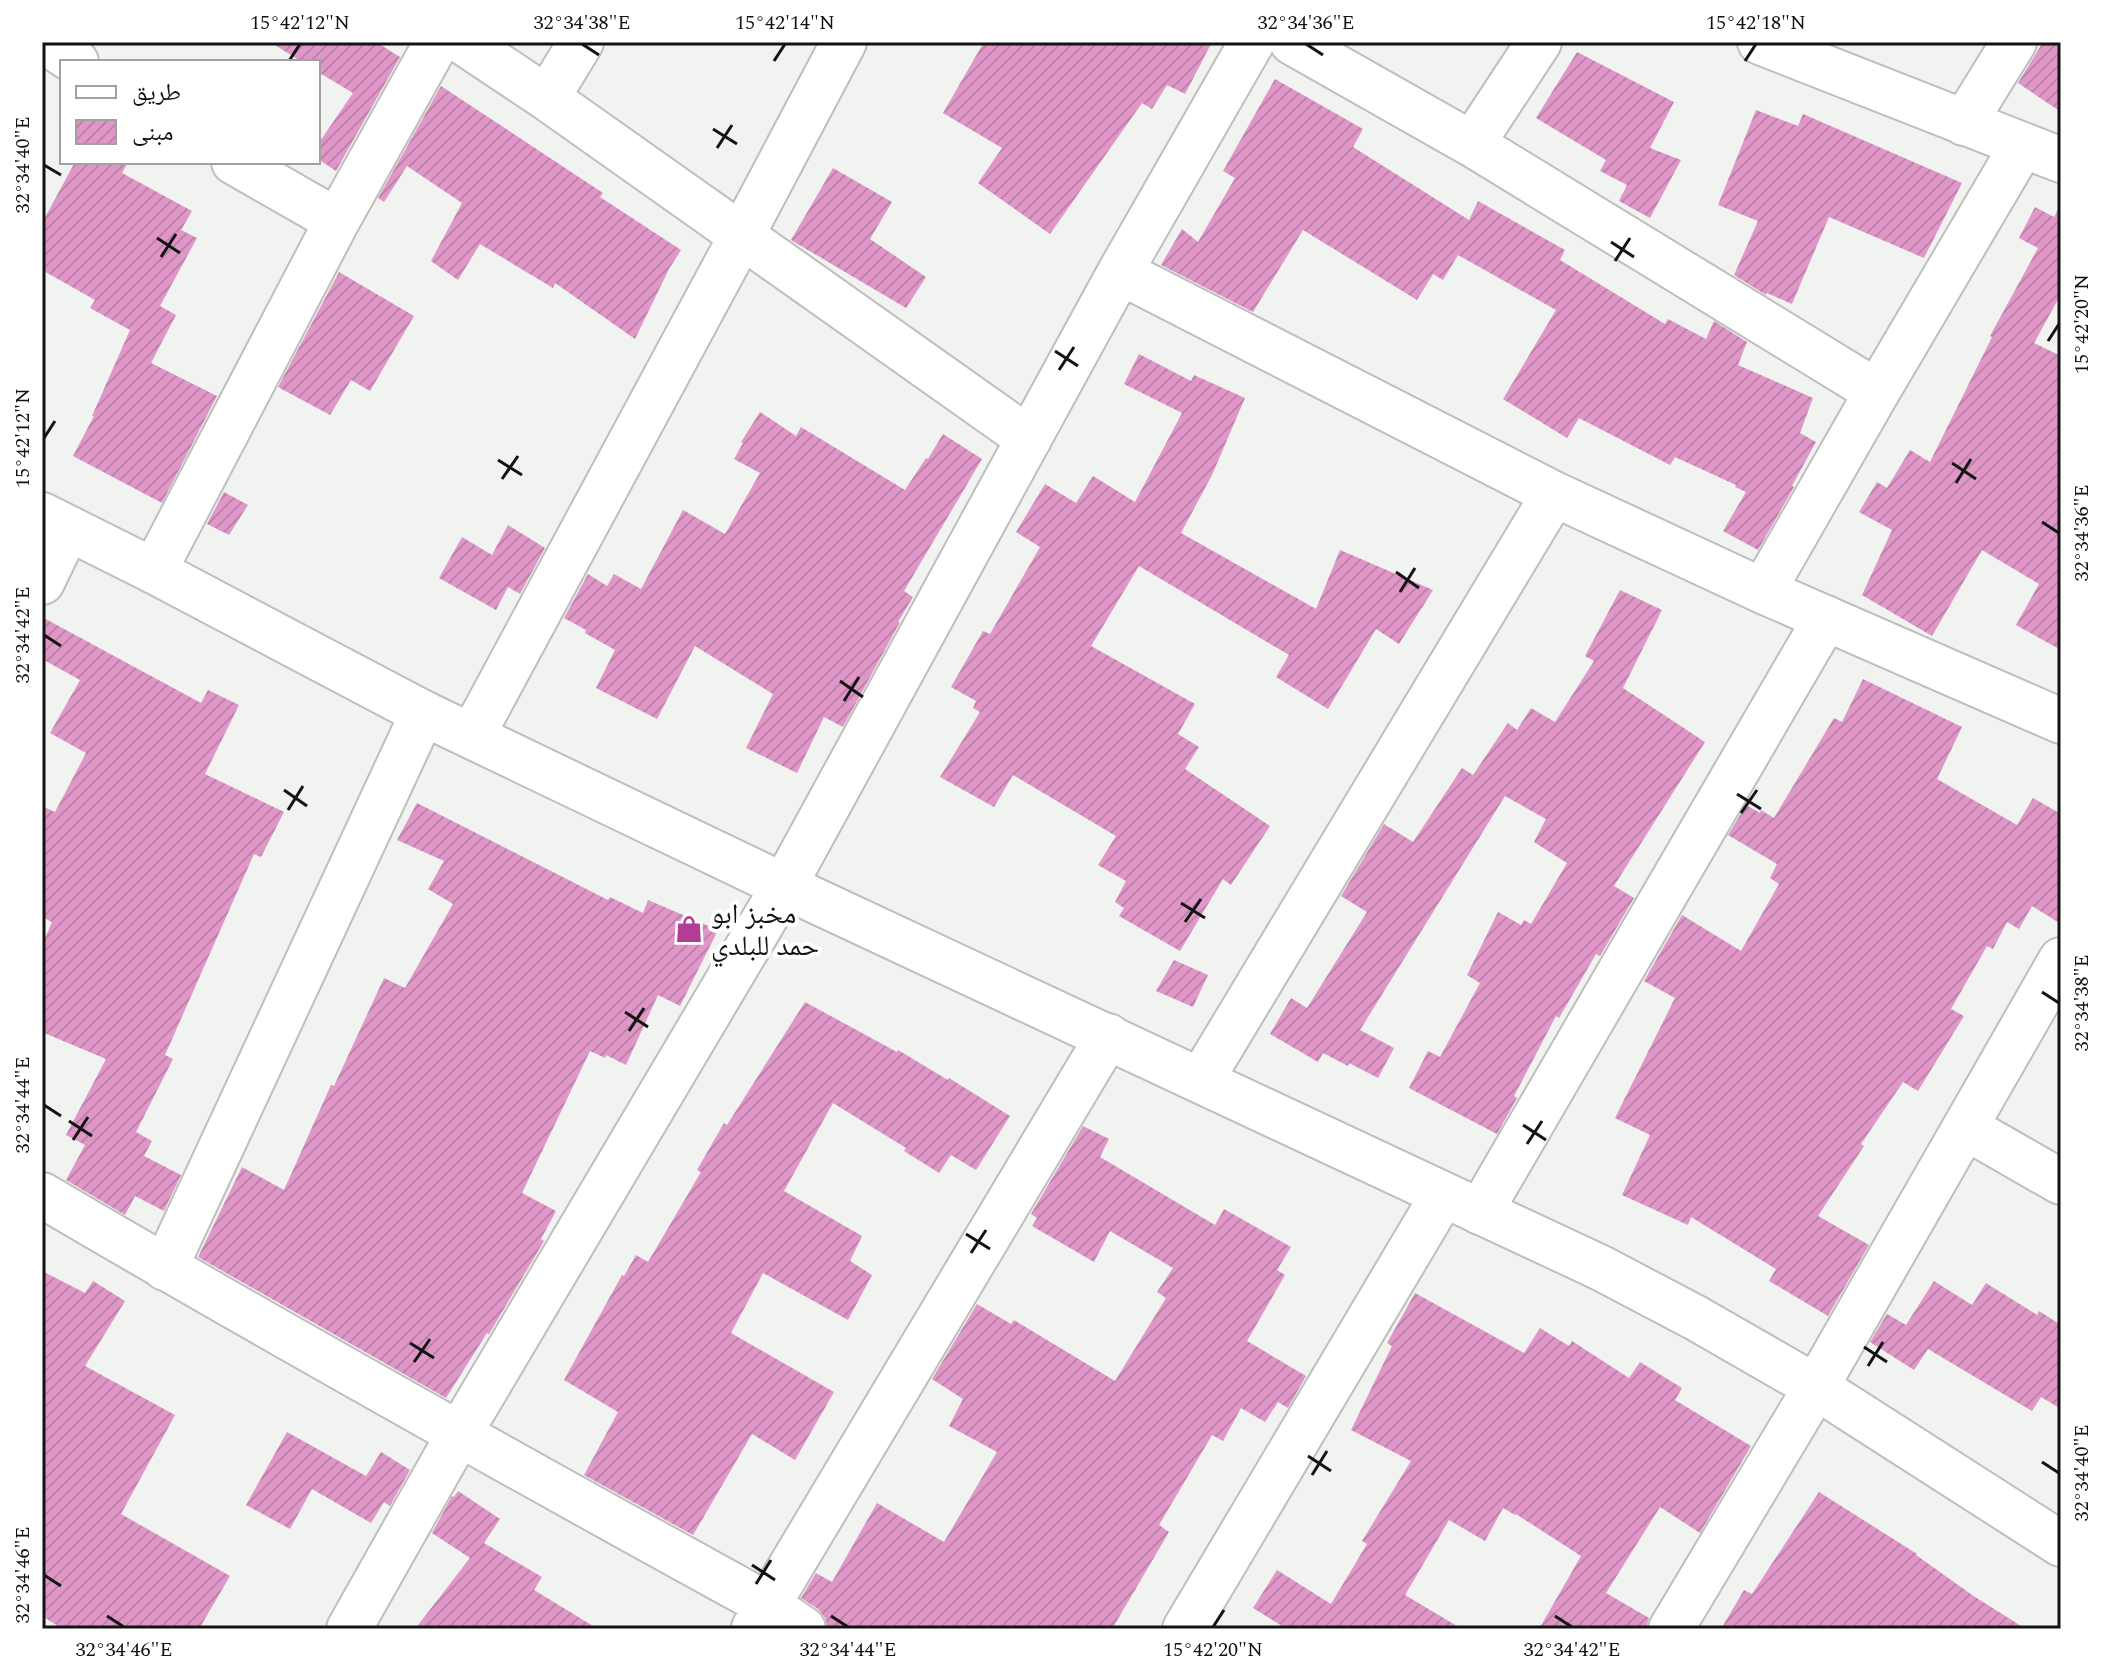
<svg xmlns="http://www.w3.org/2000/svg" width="2103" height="1671" font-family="Spectral,'Noto Naskh Arabic',serif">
<defs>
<pattern id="building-hatch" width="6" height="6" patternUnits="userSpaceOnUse" patternTransform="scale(2)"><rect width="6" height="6" fill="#e097c8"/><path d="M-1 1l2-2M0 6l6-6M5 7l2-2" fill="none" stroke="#bf81ab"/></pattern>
</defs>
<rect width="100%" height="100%" fill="#f0f3f0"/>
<path fill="url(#building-hatch)" d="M 270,42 L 376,42 L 400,57 L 336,171 L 318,159 L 318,144 L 353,93 L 318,72 L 318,62 L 302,62 Z
M 984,42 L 1212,42 L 1185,94 L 1167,85 L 1152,109 L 1142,103 L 1050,234 L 978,183 L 1002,148 L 943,113 Z
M 2043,42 L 2061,42 L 2061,112 L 2018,83 Z
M 1577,52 L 1674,102 L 1650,148 L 1681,160 L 1650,218 L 1619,201 L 1627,185 L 1600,171 L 1606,160 L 1536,118 Z
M 1275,79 L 1363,129 L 1353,147 L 1469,220 L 1478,201 L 1565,250 L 1560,260 L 1665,324 L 1668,319 L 1706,339 L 1714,321 L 1747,342 L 1738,365 L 1813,398 L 1800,433 L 1816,442 L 1792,486 L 1794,487 L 1758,550 L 1723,531 L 1746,492 L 1735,487 L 1736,485 L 1675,457 L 1670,465 L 1579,418 L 1567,438 L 1503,399 L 1556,310 L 1458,255 L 1443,280 L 1433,274 L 1417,300 L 1303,230 L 1253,312 L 1161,265 L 1182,229 L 1198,242 L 1235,178 L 1223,171 Z
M 441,86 L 603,193 L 600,197 L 681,250 L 669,269 L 635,339 L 555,283 L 553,288 L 480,244 L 458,280 L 431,261 L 462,203 L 407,166 L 384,202 L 378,198 Z
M 1756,110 L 1798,126 L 1803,114 L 1962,183 L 1924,258 L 1829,217 L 1792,304 L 1767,293 L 1766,295 L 1734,275 L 1758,221 L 1718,205 Z
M 75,162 L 128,162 L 122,173 L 192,211 L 181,230 L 197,238 L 160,306 L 176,315 L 151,363 L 217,396 L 162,503 L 73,456 L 94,416 L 92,416 L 130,330 L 90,308 L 95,300 L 42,270 L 42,223 Z
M 833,168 L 892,202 L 870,239 L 926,277 L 906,308 L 791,240 Z
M 2061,204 L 2061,294 L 2034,343 L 2061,356 L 2061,650 L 2016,625 L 2039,584 L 1982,550 L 1932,636 L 1862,595 L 1892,530 L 1859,512 L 1877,482 L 1887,488 L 1910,450 L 1930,462 L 1992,337 L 1990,336 L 2038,248 L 2019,238 L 2035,207 L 2054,217 Z
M 339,272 L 414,316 L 370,391 L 351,380 L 330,415 L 278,387 Z
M 1139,354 L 1191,381 L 1194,375 L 1245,398 L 1212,475 L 1181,533 L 1316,609 L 1340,550 L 1433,590 L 1399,644 L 1376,629 L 1328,709 L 1276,677 L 1289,655 L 1139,566 L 1091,646 L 1195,704 L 1178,734 L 1199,747 L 1185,769 L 1270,826 L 1231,885 L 1223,879 L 1180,951 L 1119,916 L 1124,908 L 1115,902 L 1126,881 L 1098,865 L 1116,836 L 1013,775 L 994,807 L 940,777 L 980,712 L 973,708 L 976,701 L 951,687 L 983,631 L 990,634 L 1040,547 L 1016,532 L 1045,484 L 1076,503 L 1093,476 L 1135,502 L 1182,413 L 1124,384 Z
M 760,412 L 796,436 L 801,427 L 905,490 L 926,458 L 928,459 L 943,434 L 982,459 L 904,591 L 913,597 L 898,622 L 900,622 L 843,727 L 824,717 L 797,773 L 746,748 L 773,694 L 695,646 L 657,719 L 596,688 L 615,650 L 585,633 L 586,630 L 564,618 L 588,574 L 607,586 L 614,574 L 641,589 L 683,510 L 725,534 L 760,473 L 734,459 L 743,443 L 741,442 Z
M 224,492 L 248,505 L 229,535 L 207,524 Z
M 508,525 L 545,548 L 520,594 L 508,587 L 496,610 L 439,578 L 462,537 L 492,555 Z
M 1620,590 L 1662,610 L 1623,688 L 1705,742 L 1614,886 L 1634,898 L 1600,956 L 1596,954 L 1559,1018 L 1556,1016 L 1514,1096 L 1517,1098 L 1497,1134 L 1409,1088 L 1428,1051 L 1440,1057 L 1480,983 L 1467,975 L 1498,912 L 1521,925 L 1524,920 L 1531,924 L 1567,863 L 1534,842 L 1546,819 L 1505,796 L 1360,1030 L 1394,1048 L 1378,1078 L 1349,1063 L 1348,1066 L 1323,1053 L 1318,1062 L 1270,1034 L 1291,998 L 1307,1008 L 1367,912 L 1341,896 L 1384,824 L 1413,842 L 1462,768 L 1473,775 L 1508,723 L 1517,730 L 1531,708 L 1555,722 L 1594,661 L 1585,656 Z
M 42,617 L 201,703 L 208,690 L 239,705 L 205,774 L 284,812 L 261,857 L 254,854 L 165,1055 L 173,1059 L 136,1132 L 152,1141 L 144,1156 L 181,1175 L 164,1211 L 135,1196 L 125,1215 L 66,1180 L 85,1145 L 66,1135 L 106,1059 L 42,1032 L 42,945 L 52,922 L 42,917 L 42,806 L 55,812 L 86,753 L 50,733 L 80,680 L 42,659 Z
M 1863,679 L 1962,727 L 1937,779 L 2017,825 L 2033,798 L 2061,814 L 2061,924 L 2032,906 L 2019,929 L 2007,922 L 1993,949 L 1987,946 L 1951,1009 L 1964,1016 L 1918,1091 L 1903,1082 L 1861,1144 L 1864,1146 L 1818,1216 L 1869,1245 L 1828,1316 L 1769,1281 L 1776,1269 L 1691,1217 L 1688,1225 L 1622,1195 L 1650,1135 L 1615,1118 L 1675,998 L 1644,981 L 1682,915 L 1741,951 L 1779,884 L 1770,878 L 1777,864 L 1728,835 L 1746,805 L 1760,813 L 1761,810 L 1774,818 L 1834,718 L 1842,722 Z
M 417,803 L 608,900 L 610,897 L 643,913 L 648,900 L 718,930 L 680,1006 L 658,995 L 626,1065 L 606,1055 L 605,1058 L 590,1051 L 522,1193 L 556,1211 L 541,1239 L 544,1241 L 489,1334 L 487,1333 L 446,1398 L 198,1257 L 242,1167 L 284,1190 L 331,1085 L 334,1086 L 384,978 L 405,988 L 453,904 L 428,889 L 444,861 L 397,840 Z
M 1174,960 L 1208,975 L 1193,1007 L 1156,991 Z
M 805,1002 L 897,1052 L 898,1050 L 948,1080 L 949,1078 L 1010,1116 L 976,1170 L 951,1155 L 939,1173 L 904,1151 L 906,1148 L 833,1103 L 784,1191 L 862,1236 L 850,1261 L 872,1275 L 848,1320 L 763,1273 L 731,1333 L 834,1392 L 795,1460 L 752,1434 L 693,1535 L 584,1475 L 618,1412 L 564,1380 L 622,1275 L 624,1276 L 636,1255 L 648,1262 L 701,1172 L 697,1170 L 724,1123 L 727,1125 Z
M 1083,1126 L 1109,1139 L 1100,1157 L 1215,1225 L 1224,1209 L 1291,1247 L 1277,1270 L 1285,1275 L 1247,1341 L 1306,1376 L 1288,1408 L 1278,1402 L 1265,1422 L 1241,1408 L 1223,1441 L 1212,1435 L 1159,1525 L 1169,1532 L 1112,1629 L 832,1629 L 827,1626 L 825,1618 L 818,1609 L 801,1598 L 816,1573 L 832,1582 L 877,1503 L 944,1542 L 997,1452 L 949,1426 L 963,1399 L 932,1379 L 977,1304 L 1011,1324 L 1014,1320 L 1115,1381 L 1166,1298 L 1157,1292 L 1173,1268 L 1110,1231 L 1094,1262 L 1032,1226 L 1037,1218 L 1031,1214 Z
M 42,1271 L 85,1293 L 93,1281 L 125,1301 L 85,1366 L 175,1415 L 121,1514 L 230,1576 L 199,1629 L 63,1629 L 42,1616 Z
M 1934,1281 L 1972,1305 L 1986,1283 L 2037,1315 L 2039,1311 L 2061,1325 L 2061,1409 L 2041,1397 L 2032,1411 L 1928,1349 L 1914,1370 L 1870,1342 L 1887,1314 L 1906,1325 Z
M 1415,1293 L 1524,1353 L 1540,1328 L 1569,1346 L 1572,1341 L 1629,1378 L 1640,1362 L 1682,1388 L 1675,1400 L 1751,1446 L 1700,1533 L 1660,1507 L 1606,1593 L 1649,1618 L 1646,1629 L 1539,1629 L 1581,1556 L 1516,1514 L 1515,1515 L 1503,1508 L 1485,1541 L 1449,1520 L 1405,1595 L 1462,1629 L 1287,1629 L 1253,1608 L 1277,1570 L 1331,1604 L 1367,1544 L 1362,1541 L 1411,1461 L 1351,1430 L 1392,1346 L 1387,1343 Z
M 287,1432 L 366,1476 L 381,1452 L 410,1470 L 390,1506 L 384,1502 L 371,1523 L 312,1489 L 290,1529 L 246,1505 Z
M 458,1491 L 500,1519 L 484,1543 L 542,1577 L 534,1590 L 598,1629 L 415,1629 L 470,1558 L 432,1533 L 452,1496 L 454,1497 Z
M 1819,1492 L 1917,1554 L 1916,1555 L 1975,1597 L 2026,1629 L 1721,1629 L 1744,1590 L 1752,1594 Z"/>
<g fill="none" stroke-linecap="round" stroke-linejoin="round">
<g stroke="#bdbfbd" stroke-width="48">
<path id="street" d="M 45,42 L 76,62
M 463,42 L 547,98 L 1029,439
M 1292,42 L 1472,144 L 1877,392
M 1760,42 L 2061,160
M 547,98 L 581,42
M 1964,123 L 2014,42
M 1472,144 L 1539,42
M 234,162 L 337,221
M 1120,272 L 1554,494 L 1763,591 L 2061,721
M 154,571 L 337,221 L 437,42
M 42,582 L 68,528
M 1763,591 L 1877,392 L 2022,146
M 472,736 L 742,235 L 844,42
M 1201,1080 L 1554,494
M 1965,1127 L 2061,1182
M 42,1195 C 281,1336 524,1471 768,1605 L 803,1629
M 1480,1212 L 1826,618
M 165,1268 L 423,713
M 754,1628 L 1108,1036
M 349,1629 L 459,1434 L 784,886 L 1120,272 L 1252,42
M 1185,1629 L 1443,1195
M 1671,1629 L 1816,1387 L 2061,960"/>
</g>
<g stroke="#bdbfbd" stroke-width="48">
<path id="secondary" d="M 42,515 L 154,571 L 423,713 L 784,886 L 1601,1268 L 1696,1318 L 1816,1387 L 2061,1544"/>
</g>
<use href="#street" stroke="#fff" stroke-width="44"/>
<use href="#secondary" stroke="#fff" stroke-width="44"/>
</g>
<path fill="none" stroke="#121312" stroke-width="3" d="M 582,44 L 599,55M 1306,44 L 1323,55M 289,61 L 300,44M 774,61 L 785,44M 1745,61 L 1756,44M 713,129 L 737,144M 717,148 L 732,125M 44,165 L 61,175M 157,238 L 180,253M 1611,242 L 1634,257M 161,257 L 176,234M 1615,261 L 1630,238M 2048,341 L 2059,324M 1055,351 L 1078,366M 1059,370 L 1074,347M 44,438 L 55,421M 498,460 L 522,475M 1952,463 L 1976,479M 502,479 L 518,456M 1956,483 L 1971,459M 2042,522 L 2059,533M 1396,572 L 1419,588M 1400,592 L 1415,568M 44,635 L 61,646M 840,681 L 863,697M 844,701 L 859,677M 284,790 L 307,806M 1737,794 L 1761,809M 288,810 L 303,786M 1741,813 L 1757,790M 1181,903 L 1205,918M 1185,922 L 1201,899M 2042,992 L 2059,1003M 625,1012 L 648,1027M 629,1031 L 644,1008M 44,1105 L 61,1116M 69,1121 L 92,1136M 1523,1125 L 1546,1140M 73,1140 L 88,1117M 1527,1144 L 1542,1121M 966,1234 L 990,1249M 971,1253 L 986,1230M 410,1343 L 434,1358M 1864,1347 L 1887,1362M 414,1362 L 430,1339M 1868,1366 L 1883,1342M 1308,1456 L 1331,1471M 2042,1462 L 2059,1473M 1312,1475 L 1327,1451M 752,1565 L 775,1580M 44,1575 L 61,1586M 756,1584 L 771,1560M 107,1616 L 124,1627M 831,1616 L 848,1627M 1555,1616 L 1572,1627M 1213,1627 L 1224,1610"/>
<defs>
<g id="shop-bare" transform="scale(2.16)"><path d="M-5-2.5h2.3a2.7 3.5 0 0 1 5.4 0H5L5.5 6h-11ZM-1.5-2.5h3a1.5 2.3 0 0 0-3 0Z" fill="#b33d95" stroke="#fff" stroke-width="2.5" paint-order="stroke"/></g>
</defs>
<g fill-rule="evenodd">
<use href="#shop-bare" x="689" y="929"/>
</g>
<g text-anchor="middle" stroke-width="8" stroke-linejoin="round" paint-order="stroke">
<g font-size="28" fill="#121312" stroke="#fff" text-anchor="start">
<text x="711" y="923">مخبز ابو<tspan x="711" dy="32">حمد للبلدي</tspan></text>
</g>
</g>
<rect width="2103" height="1671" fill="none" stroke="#ffffff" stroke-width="88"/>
<rect x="60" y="60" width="260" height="104" fill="#ffffff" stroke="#a0a1a0" stroke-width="2"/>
<rect x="76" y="86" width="40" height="12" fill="#ffffff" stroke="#a0a1a0" stroke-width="2"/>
<text x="132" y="100" font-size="24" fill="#121312">طريق</text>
<rect x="76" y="120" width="40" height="24" fill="url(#building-hatch)" stroke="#a0a1a0" stroke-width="2"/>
<text x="132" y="140" font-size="24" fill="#121312">مبنى</text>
<rect x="44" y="44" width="2015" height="1583" fill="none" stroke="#121312" stroke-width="3"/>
<g font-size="20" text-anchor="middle" fill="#121312">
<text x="300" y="29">15°42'12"N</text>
<text x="582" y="29">32°34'38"E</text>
<text x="785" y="29">15°42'14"N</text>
<text x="1306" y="29">32°34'36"E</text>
<text x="1756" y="29">15°42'18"N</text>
<text transform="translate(22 165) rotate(-90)" y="7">32°34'40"E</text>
<text transform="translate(2081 324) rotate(-90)" y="7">15°42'20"N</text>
<text transform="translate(22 438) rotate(-90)" y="7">15°42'12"N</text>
<text transform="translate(2081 533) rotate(-90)" y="7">32°34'36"E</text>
<text transform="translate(22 635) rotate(-90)" y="7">32°34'42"E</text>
<text transform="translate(2081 1003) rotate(-90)" y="7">32°34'38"E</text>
<text transform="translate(22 1105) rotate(-90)" y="7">32°34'44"E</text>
<text transform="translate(2081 1473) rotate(-90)" y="7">32°34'40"E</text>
<text transform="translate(22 1575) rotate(-90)" y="7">32°34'46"E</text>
<text x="124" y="1656">32°34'46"E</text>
<text x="848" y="1656">32°34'44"E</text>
<text x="1213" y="1656">15°42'20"N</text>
<text x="1572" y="1656">32°34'42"E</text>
</g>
</svg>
